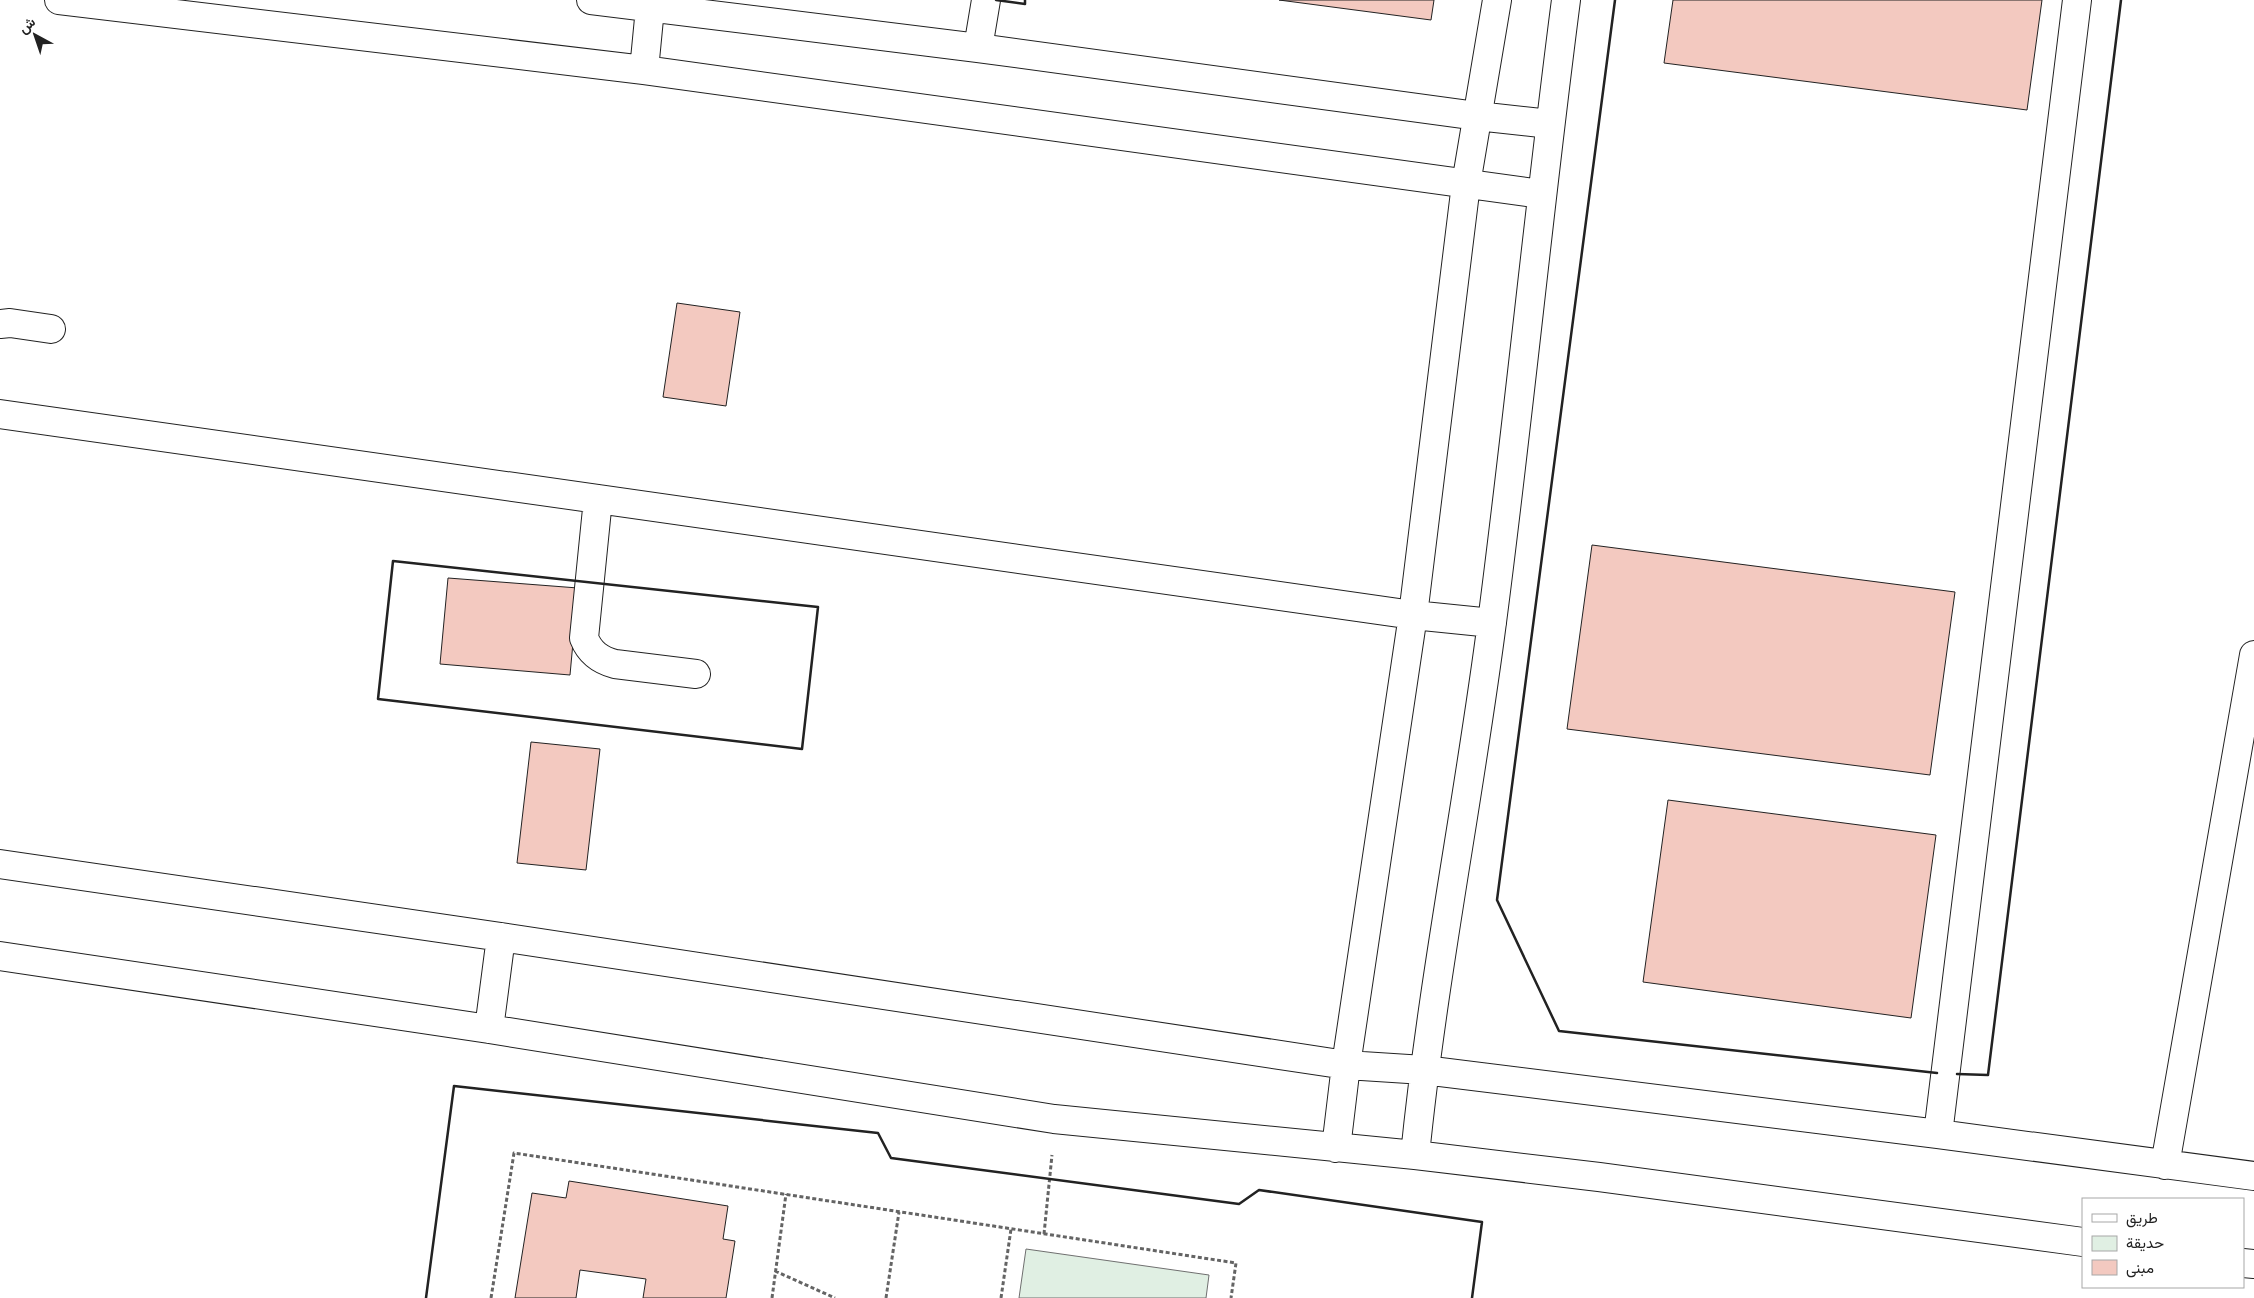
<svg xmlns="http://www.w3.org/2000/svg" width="2254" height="1298" font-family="'Roboto Condensed',Vazirmatn,sans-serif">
<rect width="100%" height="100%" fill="#fff"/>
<path fill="#e0efe3" stroke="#6f6f6f" d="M 1026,1249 L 1209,1275 L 1206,1298 L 1019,1298 Z"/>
<path fill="#f3c9c0" stroke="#222" d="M 1279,0 L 1434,0 L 1431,20 Z
M 1673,0 L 2042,0 L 2027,110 L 1664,63 Z
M 677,303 L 740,312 L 726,406 L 663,397 Z
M 1592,545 L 1955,592 L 1930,775 L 1567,729 Z
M 448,578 L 578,588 L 570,675 L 440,664 Z
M 531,742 L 600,749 L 586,870 L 517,863 Z
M 1668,800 L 1936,835 L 1911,1018 L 1643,982 Z
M 569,1181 L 728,1206 L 723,1239 L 735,1241 L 726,1298 L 643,1298 L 646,1279 L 580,1270 L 576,1298 L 515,1298 L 532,1193 L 566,1198 Z"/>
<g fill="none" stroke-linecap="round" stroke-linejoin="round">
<g stroke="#222" stroke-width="30">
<path id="minor" d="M 59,0 L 644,70 L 1541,194
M 591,0 L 978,48 L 1477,116 L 1550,124
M 978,48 L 986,0
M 644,70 L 650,8
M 0,324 L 10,323 L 51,329
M 0,414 L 1413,615 L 1492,623
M 598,499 L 584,638 C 590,653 600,660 615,664 L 696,674
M 0,864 L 501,937 L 1346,1065 L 1424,1070 L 1938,1134 L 2254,1176
M 0,956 L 489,1029 L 1054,1119 L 1415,1155 L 1599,1177 L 2083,1242
M 489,1029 L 501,937
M 1938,1134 L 2077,0
M 1336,1148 L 1346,1065 L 1413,615 L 1466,184 L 1497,0
M 1415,1155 C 1433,976 1469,800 1492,622 C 1519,415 1539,207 1566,0
M 2165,1165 L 2254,655
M 2243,1263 L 2254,1264"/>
</g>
<path stroke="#646464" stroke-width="3" stroke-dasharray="4 2.5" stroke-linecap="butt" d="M 1044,1234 L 1052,1155
M 775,1271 L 835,1298
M 491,1298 L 514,1153 L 1236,1263 L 1231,1298
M 772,1298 L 786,1194
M 886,1298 L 899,1212
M 1001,1298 L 1011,1229"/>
<use href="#minor" stroke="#fff" stroke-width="28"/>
<path stroke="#222" stroke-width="2.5" d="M 996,0 L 1025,4 L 1025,0
M 1615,0 L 1497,900 L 1559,1031 L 1937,1073
M 393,561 L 818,607 L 802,749 L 378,699 Z
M 1957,1074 L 1988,1075 L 2121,0
M 426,1298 L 454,1086 L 878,1133 L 891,1158 L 1239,1204 L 1259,1190 L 1482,1222 L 1472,1298"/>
</g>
<rect x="2082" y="1198" width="162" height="90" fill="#ffffff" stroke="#a7a7a7"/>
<rect x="2092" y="1214" width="25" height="8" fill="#ffffff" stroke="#a7a7a7"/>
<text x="2126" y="1223" font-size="15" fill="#222222">طريق</text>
<rect x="2092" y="1236" width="25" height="15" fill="#e0efe3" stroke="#a7a7a7"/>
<text x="2126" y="1248" font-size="15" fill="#222222">حديقة</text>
<rect x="2092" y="1260" width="25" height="15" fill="#f3c9c0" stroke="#a7a7a7"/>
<text x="2126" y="1273" font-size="15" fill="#222222">مبنى</text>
<g transform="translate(35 35) rotate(320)" stroke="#ffffff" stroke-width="4" paint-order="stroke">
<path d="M0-4L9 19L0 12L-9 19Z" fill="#222222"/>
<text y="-8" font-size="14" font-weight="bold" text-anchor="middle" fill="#222222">ش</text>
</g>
</svg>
